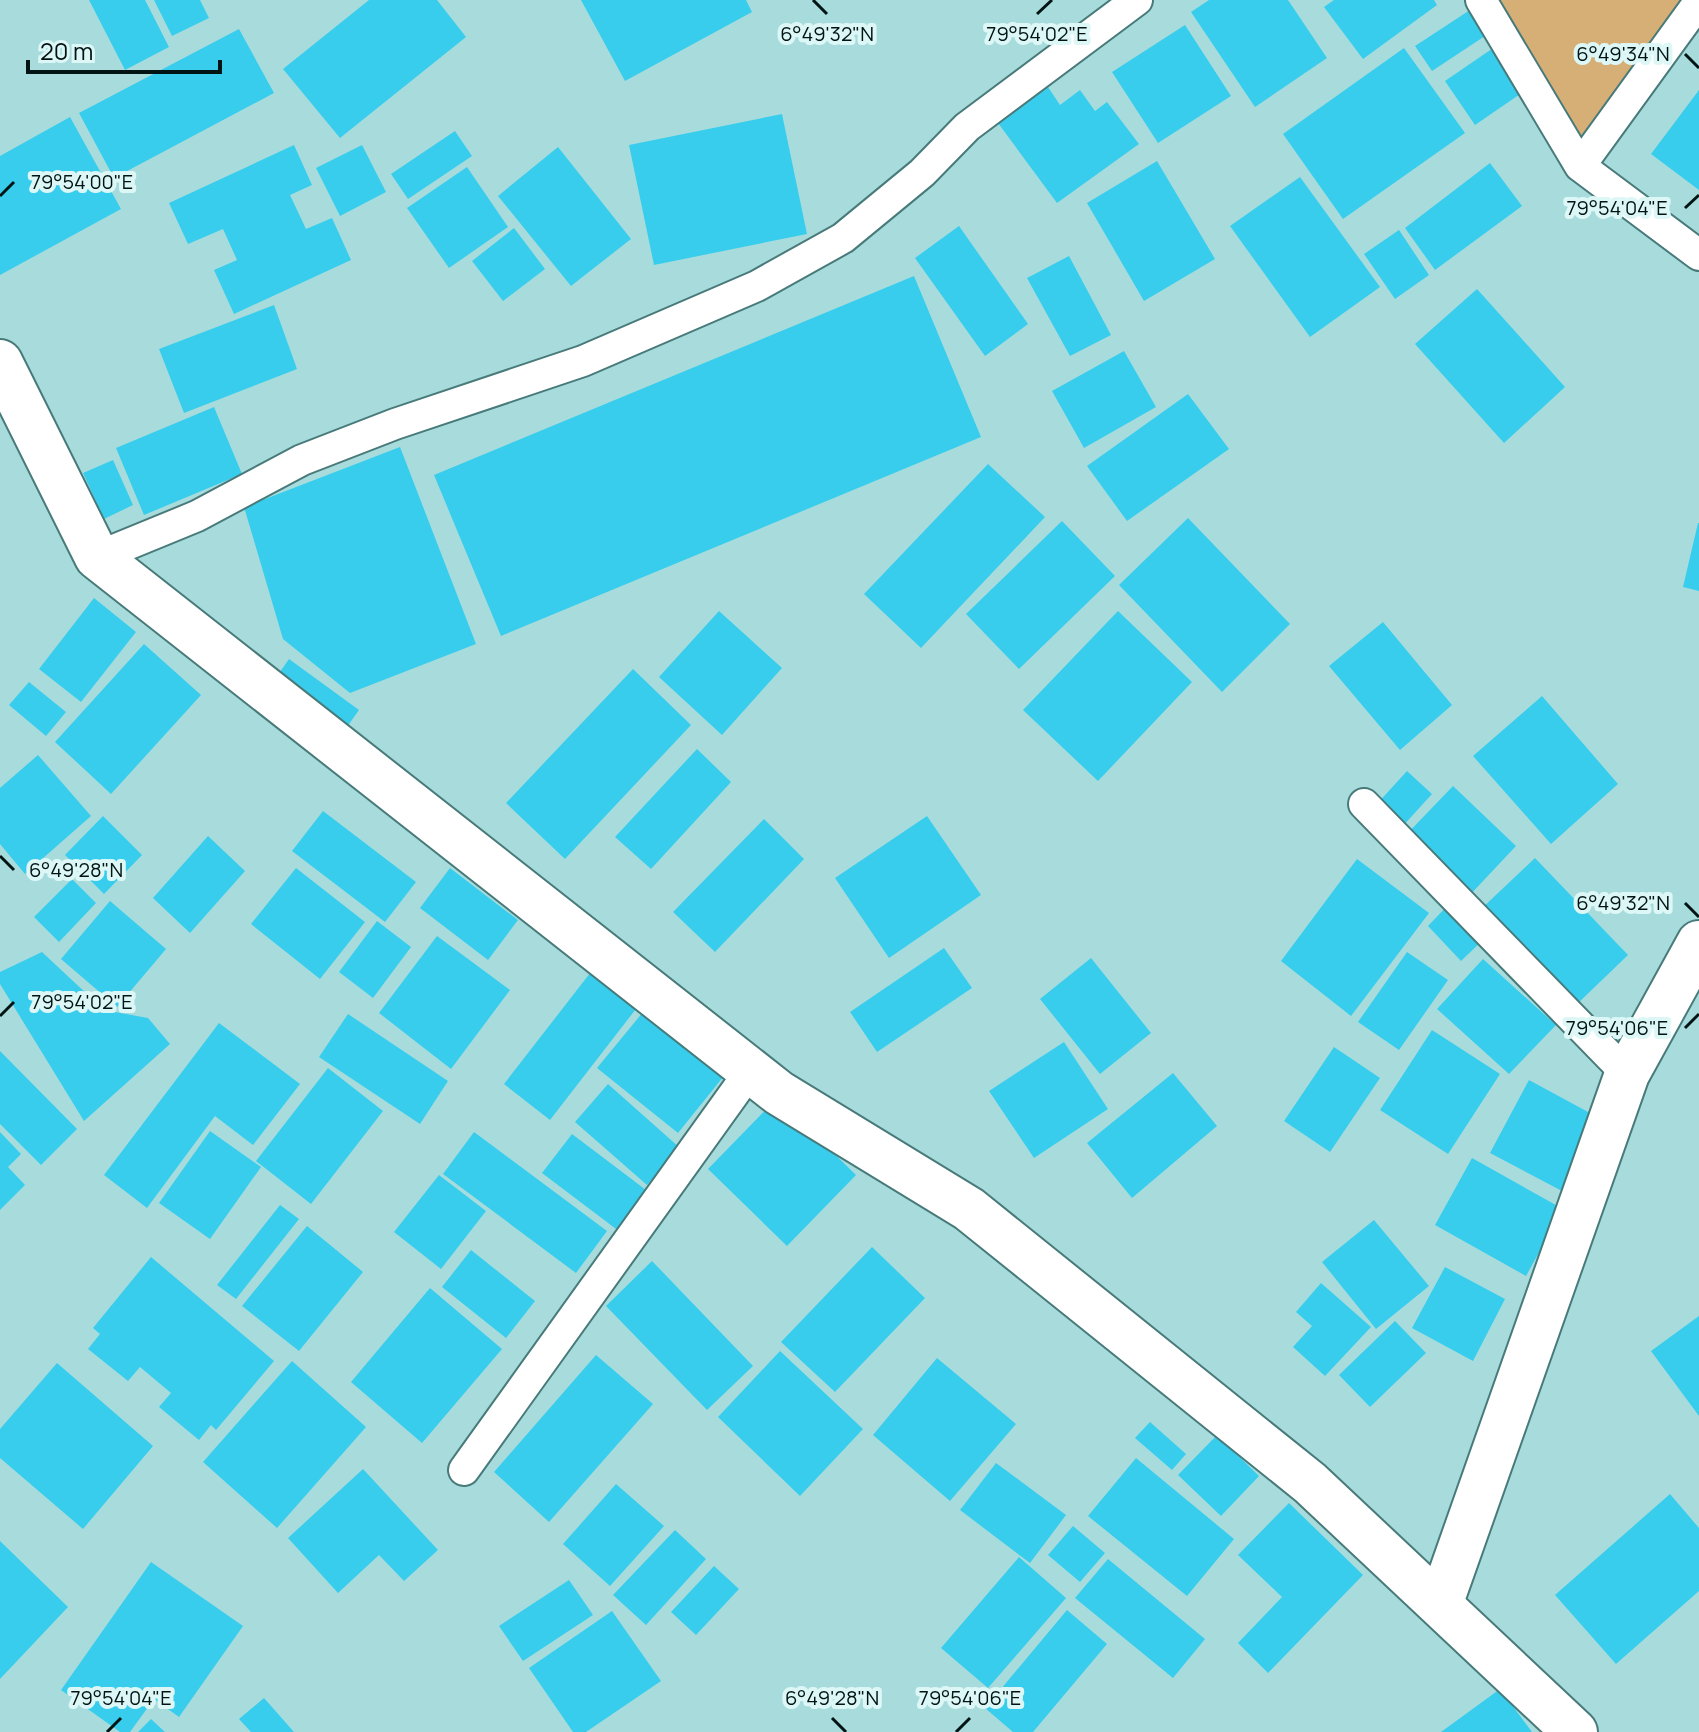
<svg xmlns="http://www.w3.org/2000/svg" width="1699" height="1732" font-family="Manrope,sans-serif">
<rect width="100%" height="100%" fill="#a8dcdc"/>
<path fill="#d6af77" d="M 1481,0 L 1699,0 L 1580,166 Z"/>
<path fill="#38cded" d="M 89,0 L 145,0 L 169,47 L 125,70 Z
M 154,0 L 200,0 L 209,18 L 172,36 Z
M 369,0 L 437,0 L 466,37 L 340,138 L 283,69 Z
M 581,0 L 746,0 L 752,12 L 625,81 Z
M 1209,0 L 1288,0 L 1327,58 L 1255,107 L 1191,12 Z
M 1334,0 L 1434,0 L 1437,5 L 1363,59 L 1324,7 Z
M 1470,10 L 1488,34 L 1432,71 L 1415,46 Z
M 1185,25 L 1231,96 L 1158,143 L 1112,72 Z
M 239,29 L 274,93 L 114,178 L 79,113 Z
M 1499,44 L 1529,88 L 1475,125 L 1445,81 Z
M 1404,48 L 1465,133 L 1343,219 L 1283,134 Z
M 1048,87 L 1060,105 L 1080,90 L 1095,111 L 1107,102 L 1139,144 L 1057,203 L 998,123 Z
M 1699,90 L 1699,190 L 1651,154 Z
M 782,114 L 807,234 L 654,265 L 629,145 Z
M 70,117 L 121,209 L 0,275 L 0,156 Z
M 455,131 L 472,156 L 408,199 L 391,174 Z
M 294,145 L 312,185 L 290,195 L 306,229 L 332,218 L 351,260 L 234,314 L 214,270 L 237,260 L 223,229 L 188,244 L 169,203 Z
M 362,145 L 386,192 L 340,216 L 316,168 Z
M 558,147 L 631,239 L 571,286 L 498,196 Z
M 1157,161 L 1215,259 L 1144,301 L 1087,203 Z
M 1490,163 L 1522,206 L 1435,270 L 1405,228 Z
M 467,167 L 508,227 L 449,268 L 407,208 Z
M 1300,177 L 1380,287 L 1310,337 L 1230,226 Z
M 959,226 L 1028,324 L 985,356 L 915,258 Z
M 514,228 L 545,269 L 503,301 L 472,261 Z
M 1399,230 L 1429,275 L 1395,299 L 1364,254 Z
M 1069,256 L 1111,335 L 1070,356 L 1027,278 Z
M 914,276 L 981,437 L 501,636 L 434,475 Z
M 1477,289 L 1565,387 L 1504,443 L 1415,344 Z
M 274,305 L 297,369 L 184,413 L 159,349 Z
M 1124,351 L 1156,407 L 1084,448 L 1052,391 Z
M 1188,394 L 1229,449 L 1127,521 L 1087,466 Z
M 214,407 L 242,474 L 144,515 L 116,448 Z
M 400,447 L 476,644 L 350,693 L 283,639 L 244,507 Z
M 113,460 L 133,505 L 104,519 L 83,473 Z
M 988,464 L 1045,517 L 921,648 L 864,594 Z
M 1188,518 L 1290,624 L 1222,692 L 1119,585 Z
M 1062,521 L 1115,576 L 1019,669 L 966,614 Z
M 1698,523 L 1699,523 L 1699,591 L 1683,587 Z
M 94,598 L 136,632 L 81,702 L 39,669 Z
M 719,611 L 782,668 L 722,735 L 659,677 Z
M 1118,611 L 1192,682 L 1098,781 L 1023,710 Z
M 1383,622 L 1452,705 L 1400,750 L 1329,666 Z
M 144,644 L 201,695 L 111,794 L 55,742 Z
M 289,659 L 359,710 L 342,734 L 273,682 Z
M 633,669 L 691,725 L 565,859 L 506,803 Z
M 29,682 L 66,712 L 46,736 L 9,705 Z
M 1542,696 L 1618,784 L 1551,844 L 1473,756 Z
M 697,749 L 731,782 L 651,869 L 615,837 Z
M 38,755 L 91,816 L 25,874 L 0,844 L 0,788 Z
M 1407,771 L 1432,794 L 1401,828 L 1376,805 Z
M 1453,786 L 1516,846 L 1468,897 L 1404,837 Z
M 323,811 L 416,882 L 385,922 L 292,851 Z
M 103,816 L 142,855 L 104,894 L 65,855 Z
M 927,816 L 981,895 L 889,958 L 835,878 Z
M 764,819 L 804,859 L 715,952 L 673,912 Z
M 208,836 L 245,871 L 190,933 L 153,898 Z
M 1535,858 L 1628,955 L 1574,1007 L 1480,910 Z
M 1357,859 L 1429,913 L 1351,1016 L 1281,961 Z
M 296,868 L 365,922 L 320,979 L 251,924 Z
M 450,868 L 518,920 L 488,960 L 420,908 Z
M 72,879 L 96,903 L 59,942 L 34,917 Z
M 110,901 L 166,949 L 117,1007 L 61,959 Z
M 1450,903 L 1484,939 L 1461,961 L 1428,926 Z
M 377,921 L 411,947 L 373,998 L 339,972 Z
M 437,936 L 510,990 L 451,1069 L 379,1013 Z
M 944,948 L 972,988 L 877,1052 L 850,1012 Z
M 42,952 L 104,1010 L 148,1018 L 170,1044 L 84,1121 L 0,984 L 0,972 Z
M 1407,952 L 1448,980 L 1399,1050 L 1358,1022 Z
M 1091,958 L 1151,1033 L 1100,1074 L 1040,999 Z
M 1483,959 L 1556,1025 L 1509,1074 L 1437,1009 Z
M 594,968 L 639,1005 L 550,1120 L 504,1084 Z
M 648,1006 L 728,1071 L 678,1133 L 597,1068 Z
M 348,1014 L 448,1081 L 420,1124 L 319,1057 Z
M 219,1023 L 300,1084 L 253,1145 L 215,1116 L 147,1208 L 104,1175 Z
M 1432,1030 L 1500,1074 L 1448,1154 L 1380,1110 Z
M 1064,1042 L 1108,1109 L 1034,1158 L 989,1091 Z
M 1334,1047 L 1380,1078 L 1330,1152 L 1284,1121 Z
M 0,1051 L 77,1129 L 41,1165 L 0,1124 Z
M 328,1068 L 383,1111 L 311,1204 L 256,1161 Z
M 1173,1073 L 1217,1126 L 1132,1198 L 1087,1143 Z
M 1529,1080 L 1601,1119 L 1562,1191 L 1490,1153 Z
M 608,1084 L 680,1148 L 647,1185 L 575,1122 Z
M 777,1098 L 856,1175 L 787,1246 L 708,1169 Z
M 210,1131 L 261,1167 L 210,1239 L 159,1203 Z
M 0,1132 L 21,1154 L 8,1167 L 25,1185 L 0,1210 Z
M 474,1132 L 607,1231 L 576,1273 L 443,1174 Z
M 572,1134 L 650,1193 L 620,1232 L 542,1173 Z
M 1472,1158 L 1563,1209 L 1526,1276 L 1435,1225 Z
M 439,1175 L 486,1211 L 441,1269 L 394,1232 Z
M 280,1205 L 299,1219 L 236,1299 L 217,1285 Z
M 1374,1220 L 1429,1286 L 1376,1329 L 1322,1262 Z
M 307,1226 L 363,1272 L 299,1351 L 242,1306 Z
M 872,1247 L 925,1298 L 835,1392 L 781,1342 Z
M 471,1250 L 535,1301 L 506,1338 L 442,1287 Z
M 151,1257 L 274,1361 L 216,1430 L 211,1425 L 199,1440 L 159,1407 L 171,1393 L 140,1367 L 128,1381 L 88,1349 L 100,1334 L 93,1328 Z
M 652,1261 L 753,1366 L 707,1410 L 606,1306 Z
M 1445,1267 L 1505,1299 L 1473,1361 L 1412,1328 Z
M 1321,1283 L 1371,1327 L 1325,1376 L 1293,1347 L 1312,1326 L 1296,1312 Z
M 430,1288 L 502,1349 L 422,1443 L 351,1382 Z
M 1699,1316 L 1699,1416 L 1651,1351 Z
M 1395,1321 L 1426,1353 L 1370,1407 L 1339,1375 Z
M 780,1351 L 863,1429 L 800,1496 L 718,1417 Z
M 596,1355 L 653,1404 L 549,1522 L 494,1472 Z
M 937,1358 L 1016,1424 L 950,1501 L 873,1435 Z
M 292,1361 L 366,1427 L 277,1528 L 203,1462 Z
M 57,1363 L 153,1446 L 83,1529 L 0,1458 L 0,1429 Z
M 1150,1422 L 1186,1454 L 1172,1470 L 1135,1438 Z
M 1217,1435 L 1259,1476 L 1221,1516 L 1178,1475 Z
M 1136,1458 L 1234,1539 L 1187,1596 L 1088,1516 Z
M 996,1463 L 1066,1515 L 1030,1563 L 960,1510 Z
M 363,1469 L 438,1550 L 404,1581 L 379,1555 L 338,1593 L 288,1538 Z
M 616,1484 L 664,1526 L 610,1586 L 563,1544 Z
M 1670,1494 L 1699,1528 L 1699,1591 L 1616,1664 L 1555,1595 Z
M 1289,1503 L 1363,1575 L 1268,1673 L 1238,1643 L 1282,1597 L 1238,1555 Z
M 1073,1526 L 1105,1553 L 1080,1582 L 1048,1555 Z
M 675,1530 L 706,1559 L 646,1625 L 613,1595 Z
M 0,1541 L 68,1607 L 0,1679 Z
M 1019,1557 L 1066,1598 L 988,1688 L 941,1648 Z
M 1108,1559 L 1205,1639 L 1173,1678 L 1075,1598 Z
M 151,1562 L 243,1626 L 179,1717 L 154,1699 L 130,1732 L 120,1732 L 61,1690 Z
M 714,1566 L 739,1589 L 696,1635 L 671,1612 Z
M 569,1580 L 593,1615 L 523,1661 L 499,1626 Z
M 1067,1610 L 1107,1644 L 1033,1732 L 1013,1732 L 985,1708 Z
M 612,1611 L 661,1681 L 586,1732 L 573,1732 L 529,1668 Z
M 1500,1689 L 1532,1732 L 1441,1732 Z
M 264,1698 L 294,1732 L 251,1732 L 239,1719 Z
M 151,1719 L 165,1732 L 138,1732 Z"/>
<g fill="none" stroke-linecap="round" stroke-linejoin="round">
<g stroke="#487a7a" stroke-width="34">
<path id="service" d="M 1481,0 L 1580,166 L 1699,255
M 1580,166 L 1699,2
M 97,557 L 197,516 L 302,460 L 395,424 L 583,361 L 757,286 L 843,238 L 922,173 L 967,127 L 1137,0
M 1364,804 L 1627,1074
M 464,1470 L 751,1070"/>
</g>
<g stroke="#487a7a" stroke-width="48">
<path id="minor" d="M 0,362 L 97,557 L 779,1093 L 969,1209 L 1310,1483 L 1575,1732
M 1440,1605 L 1627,1074 L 1699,943"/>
</g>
<use href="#service" stroke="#fff" stroke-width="30"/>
<use href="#minor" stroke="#fff" stroke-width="44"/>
</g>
<path fill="none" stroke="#011414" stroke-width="3" d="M 813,0 L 827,14M 1037,14 L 1052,0M 1685,54 L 1699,68M 0,196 L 14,182M 1685,208 L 1699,195M 0,856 L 14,870M 1685,903 L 1699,917M 0,1016 L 14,1002M 1685,1028 L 1699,1014M 832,1718 L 846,1732M 107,1732 L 121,1718M 956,1732 L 970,1718"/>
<g font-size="20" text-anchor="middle" fill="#011414" stroke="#ddf7f7" stroke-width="8" stroke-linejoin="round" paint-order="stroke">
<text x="1037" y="41">79°54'02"E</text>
<text x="827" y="41">6°49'32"N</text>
<text x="1623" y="61">6°49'34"N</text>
<text x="82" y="189">79°54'00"E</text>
<text x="1617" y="215">79°54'04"E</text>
<text x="76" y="877">6°49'28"N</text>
<text x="1623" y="910">6°49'32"N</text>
<text x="82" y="1009">79°54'02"E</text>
<text x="1617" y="1035">79°54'06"E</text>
<text x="832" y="1705">6°49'28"N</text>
<text x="121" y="1705">79°54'04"E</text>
<text x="970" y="1705">79°54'06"E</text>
</g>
<path d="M28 60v12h192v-12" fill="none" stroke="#011414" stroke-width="4"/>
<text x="40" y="60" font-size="24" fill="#011414" stroke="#ddf7f7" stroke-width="6" paint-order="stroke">20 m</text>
</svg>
